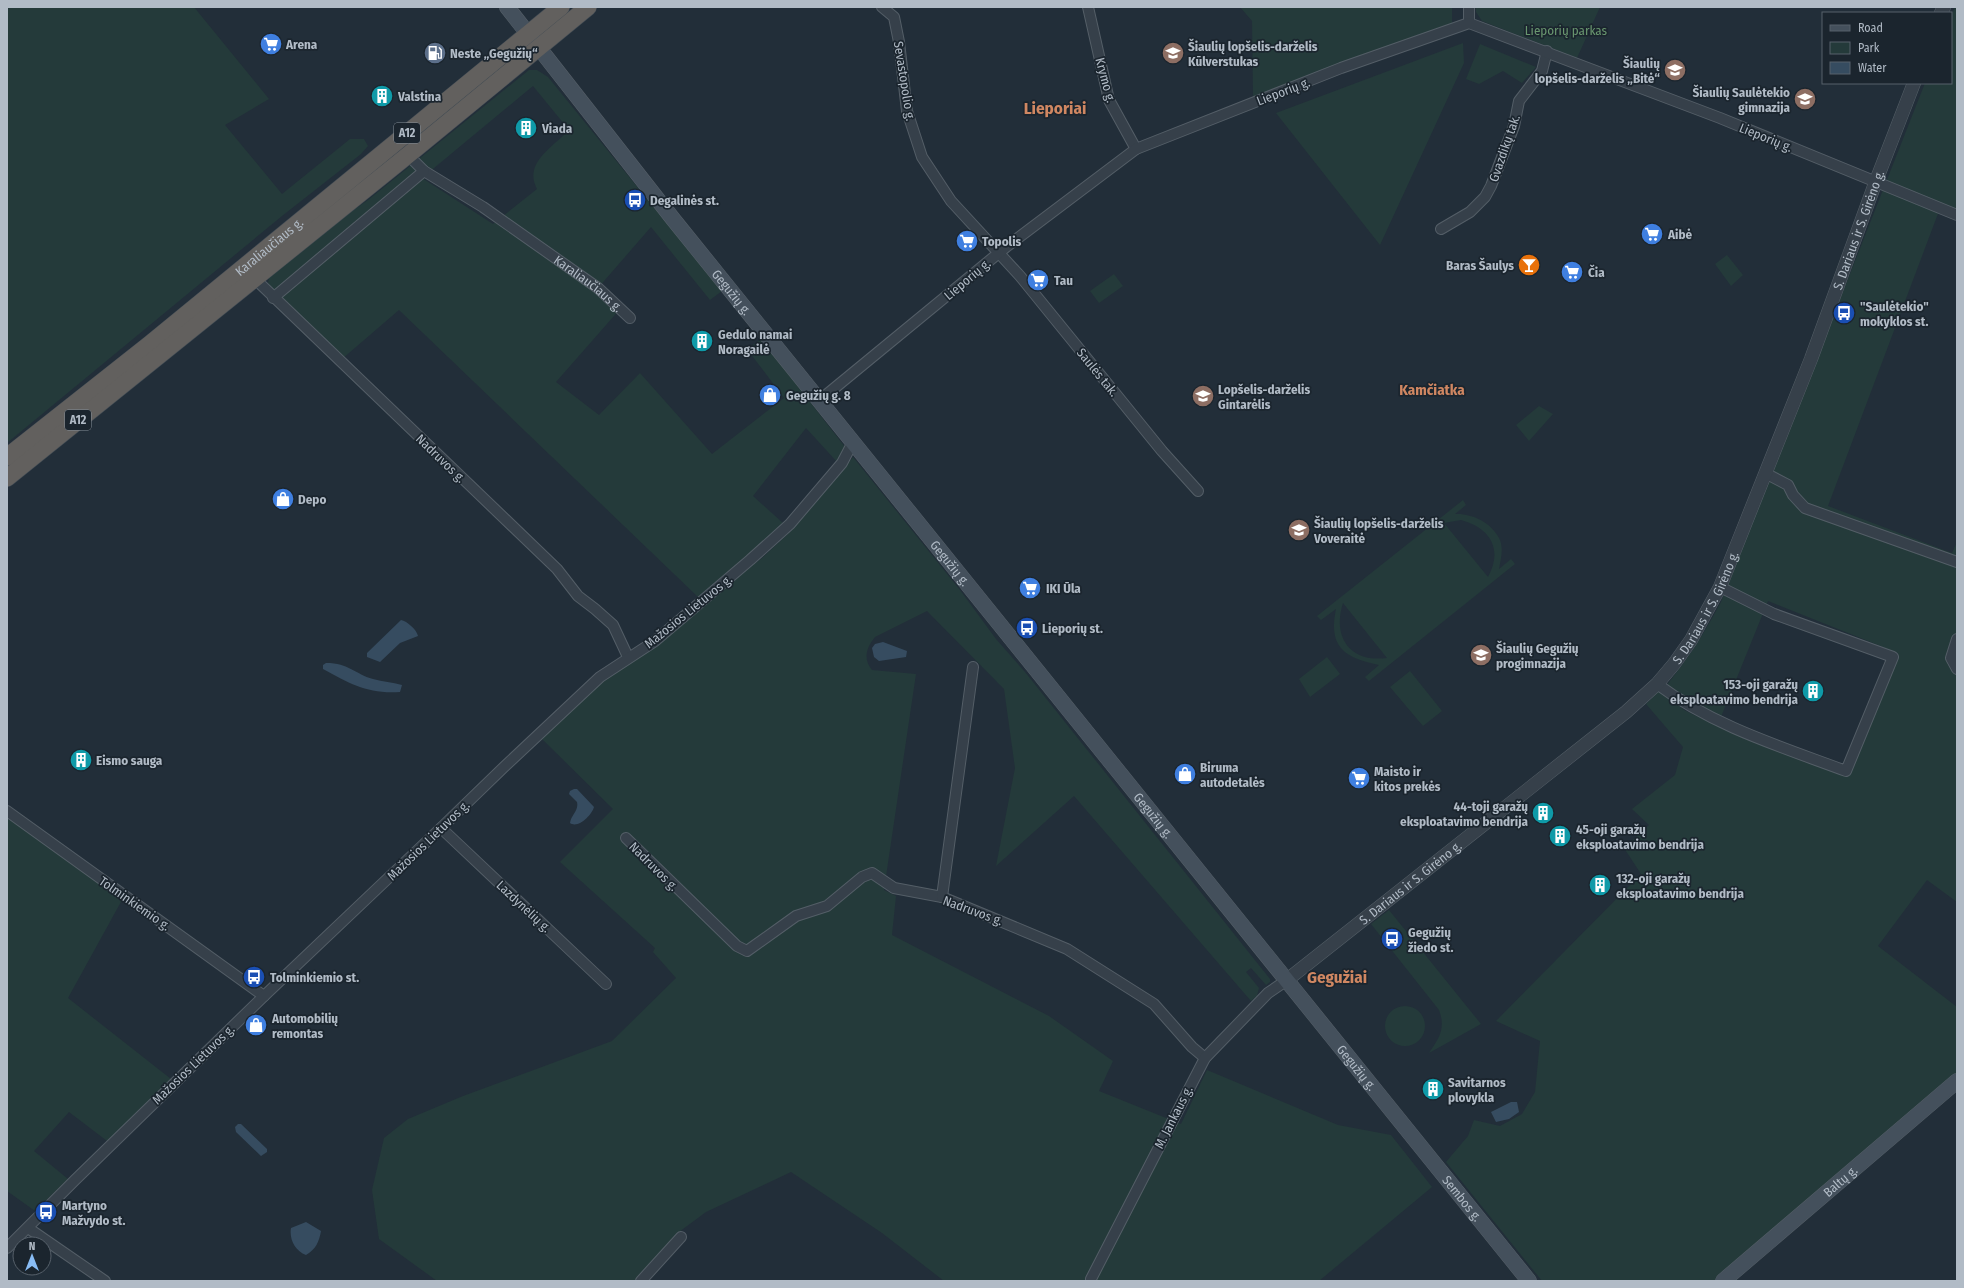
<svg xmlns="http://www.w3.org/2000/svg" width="1964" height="1288" font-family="'Fira Sans Condensed',sans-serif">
<rect width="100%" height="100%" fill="#222e39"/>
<path fill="#243a3a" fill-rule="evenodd" d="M 7,7 L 194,7 L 269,99 L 225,125 L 282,194 L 350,139 L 364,139 L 368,146 L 361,154 L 282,216 L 7,443 Z
M 1240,7 L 1452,7 L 1452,23 L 1253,98 L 1252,21 Z
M 1476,7 L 1600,7 L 1577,58 L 1482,21 L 1476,12 Z
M 1955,7 L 1957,7 L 1957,209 L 1942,203 L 1828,506 L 1952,553 L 1957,542 L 1957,632 L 1951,646 L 1953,671 L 1957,676 L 1957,902 L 1927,880 L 1878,946 L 1957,1007 L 1957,1074 L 1715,1281 L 1542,1281 L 1446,1162 L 1468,1136 L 1474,1120 L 1500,1126 L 1522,1114 L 1535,1092 L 1540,1041 L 1496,1021 L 1641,874 L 1624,848 L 1649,825 L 1632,809 L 1675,775 L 1683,747 L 1646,704 L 1660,690 L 1684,710 L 1696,716 L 1848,777 L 1898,653 L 1768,601 L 1721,717 L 1692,702 L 1666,686 C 1688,659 1705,632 1721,602 L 1925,83 L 1951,83 L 1951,17 Z
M 1463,43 L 1464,63 L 1380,245 L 1276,113 Z
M 1480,44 L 1536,67 L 1522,83 L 1503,71 L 1479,84 L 1466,79 Z
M 529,70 L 537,70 L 548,77 L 722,291 L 710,300 L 651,227 L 598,288 L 621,308 L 556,382 L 599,415 L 640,373 L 712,454 L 784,398 L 747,349 L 761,339 L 845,447 L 838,463 L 806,428 L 753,496 L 783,523 L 753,551 L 698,597 L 399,310 L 342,359 L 271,290 L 268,283 L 269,277 L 306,243 L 368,200 ZM 533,86 L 569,130 C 553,147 523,163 537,189 L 493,224 L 422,178 Z
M 1727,255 L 1743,275 L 1731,286 L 1715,264 Z
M 1114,274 L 1123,286 L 1099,303 L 1090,291 Z
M 1539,406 L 1553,414 L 1529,441 L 1516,425 Z
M 853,457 L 960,590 L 996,639 L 1025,672 L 1270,979 L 1270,982 L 1266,985 L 1251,968 L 1246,972 L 1259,988 L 1257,996 L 1251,1001 L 1074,796 L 996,866 L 1015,768 L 1004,689 L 927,611 L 875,637 C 866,648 863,659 872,670 L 916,674 L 884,890 L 896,896 L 892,935 L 1049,1016 L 1113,1061 L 1099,1091 L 1181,1124 L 1207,1070 L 1338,1125 L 1391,1135 L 1432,1187 L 1319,1281 L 944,1281 L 882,1233 L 791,1172 L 706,1212 L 679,1232 L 639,1281 L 437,1281 L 379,1239 L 372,1190 L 384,1138 L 408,1119 L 463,1096 L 612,1041 L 676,978 L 653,952 L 655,948 L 560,862 L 613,809 L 541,738 L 595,687 L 762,558 L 790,532 Z
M 1463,500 L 1466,505 L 1455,514 C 1471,513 1491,522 1499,538 C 1504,547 1501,559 1499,569 L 1511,559 L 1515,564 L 1369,681 L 1365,677 L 1379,665 C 1344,658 1328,647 1336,609 L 1321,620 L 1317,616 ZM 1461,520 C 1491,528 1503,550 1488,577 L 1444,523 ZM 1343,603 L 1387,658 C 1350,663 1332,637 1343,603 Z
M 1327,657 L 1340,674 L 1310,697 L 1299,679 Z
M 1410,671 L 1442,711 L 1423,726 L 1390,687 Z
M 7,817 L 122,900 L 68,998 L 171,1079 L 107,1141 L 69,1112 L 34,1151 L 68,1179 L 35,1211 L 7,1191 Z
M 1389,910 L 1481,1024 L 1429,1053 C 1439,1038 1446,1029 1439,1010 L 1371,924 Z
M1385 1026a20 20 0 1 1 40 0a20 20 0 1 1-40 0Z"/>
<path fill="#364c60" d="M 401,620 C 407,621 417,630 418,636 L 400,643 L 380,662 L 367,657 L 367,653 Z
M 883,642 L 907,651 L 906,657 L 879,661 L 874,657 L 872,648 L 875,644 Z
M 326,663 C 349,663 355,674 373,679 C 383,682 392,682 402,685 L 400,692 C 367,694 351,684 323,669 L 323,665 Z
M 574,789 L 577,789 L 594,807 C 592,815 578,829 570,823 C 571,815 579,811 577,802 L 569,794 L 570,791 Z
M 1511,1102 L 1517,1102 L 1519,1112 L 1509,1119 L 1496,1122 L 1491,1112 Z
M 238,1124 L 241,1124 L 267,1149 L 267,1152 L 261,1156 L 236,1132 L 235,1127 Z
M 306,1222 L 321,1231 C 319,1242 316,1249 306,1255 C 295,1251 289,1239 291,1228 Z"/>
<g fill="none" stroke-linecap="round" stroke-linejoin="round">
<g stroke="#545e67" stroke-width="12">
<g id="minor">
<path d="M 882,7 L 894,17 L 899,42 L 907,111 L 922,157 L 951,201 L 1020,276 L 1162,451 L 1198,491"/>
<path d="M 1088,7 L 1109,100 L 1136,149"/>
<path d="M 1469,23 L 1469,7"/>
<path id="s1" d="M 408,155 L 424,171 L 483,207 L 598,288 L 630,318"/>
<path d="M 1441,229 L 1470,212 L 1485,197 L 1491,186 L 1514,126 L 1519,101 L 1542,71 L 1547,51"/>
<path d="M 251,275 L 557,569 L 578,596 L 595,609 L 613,625 L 628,657"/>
<path d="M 273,298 L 424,171"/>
<path d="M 820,400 L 1006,247 L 1136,149 L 1341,68 L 1469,23 L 1720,118 L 1957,215"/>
<path d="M 1765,473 L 1788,485 L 1793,495 L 1805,508 L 1957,562"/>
<path d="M 1957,639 L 1951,658 L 1957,669"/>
<path d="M 1657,684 C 1713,726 1782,747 1846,771 L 1893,657 L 1774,614 L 1720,587"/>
<path d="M 7,811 L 264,996"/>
<path d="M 441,828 L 606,984"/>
<path d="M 626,838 L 737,946 L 747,951 L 796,916 L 827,906 L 862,877 L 872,873 L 894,888 L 942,897 L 1067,949 L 1154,1004 L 1192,1047 L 1205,1058"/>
<path d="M 942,897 L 973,667"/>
<path d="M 28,1228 L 105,1281"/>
<path d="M 7,1248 L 75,1180 L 264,996 L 441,828 L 504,767 L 600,677 L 655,641 L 750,560 L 790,524 L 842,463 L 853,442"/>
<path d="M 1091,1279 L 1205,1058 L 1268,993 L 1287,980"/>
<path d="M 641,1281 L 681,1237"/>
</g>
</g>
<g stroke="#545e67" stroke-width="14">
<g id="tertiary">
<path d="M 1941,13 L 1944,7"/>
<path id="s2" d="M 1287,980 L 1626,712 L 1657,684 L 1674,664 L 1691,640 L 1720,587 L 1811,359 L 1876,181 L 1914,83"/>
</g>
</g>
<g stroke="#545e67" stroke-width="16">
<g id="secondary">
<path id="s3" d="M 507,7 L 673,219 L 1529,1281"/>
<path id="s4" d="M 1723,1281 L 1957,1081"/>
</g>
</g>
<g stroke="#414b54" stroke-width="18">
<g id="trunk">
<path id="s5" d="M 7,457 L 150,344 L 561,7"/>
<path d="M 7,478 L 408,155 L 588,7"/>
</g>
</g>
<use href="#minor" stroke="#36404a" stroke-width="10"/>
<use href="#tertiary" stroke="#36404a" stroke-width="13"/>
<use href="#secondary" stroke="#44505c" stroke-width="15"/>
<use href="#trunk" stroke="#62605e" stroke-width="17"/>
</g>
<defs>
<g id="supermarket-disc" transform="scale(1.15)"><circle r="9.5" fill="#3f7fe0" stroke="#1b252e"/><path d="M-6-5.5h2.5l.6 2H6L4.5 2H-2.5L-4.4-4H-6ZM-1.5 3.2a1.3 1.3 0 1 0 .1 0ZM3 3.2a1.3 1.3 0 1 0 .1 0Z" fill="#fff"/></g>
<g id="fuel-disc" transform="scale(1.15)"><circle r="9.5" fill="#5c6f8a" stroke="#1b252e"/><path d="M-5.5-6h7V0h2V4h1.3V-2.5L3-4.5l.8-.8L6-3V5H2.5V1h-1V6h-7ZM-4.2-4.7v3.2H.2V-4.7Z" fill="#fff"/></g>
<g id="school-disc" transform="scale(1.15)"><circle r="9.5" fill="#8d6e63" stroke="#1b252e"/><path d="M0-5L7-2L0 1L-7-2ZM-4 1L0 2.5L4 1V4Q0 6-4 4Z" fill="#fff"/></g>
<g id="building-disc" transform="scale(1.15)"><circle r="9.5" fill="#0f9aa8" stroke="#1b252e"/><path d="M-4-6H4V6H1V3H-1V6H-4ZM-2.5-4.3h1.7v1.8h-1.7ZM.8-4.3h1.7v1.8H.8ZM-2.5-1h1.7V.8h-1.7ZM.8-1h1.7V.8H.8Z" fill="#fff"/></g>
<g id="bus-disc" transform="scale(1.15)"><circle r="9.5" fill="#1a4fb4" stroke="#1b252e"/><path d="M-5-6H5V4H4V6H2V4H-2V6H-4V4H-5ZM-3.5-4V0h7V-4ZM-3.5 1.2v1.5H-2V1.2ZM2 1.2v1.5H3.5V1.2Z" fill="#fff"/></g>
<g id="bar-disc" transform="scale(1.15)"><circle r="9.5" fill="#e8710a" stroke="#1b252e"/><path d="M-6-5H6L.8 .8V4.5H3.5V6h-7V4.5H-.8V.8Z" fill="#fff"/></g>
<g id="shop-disc" transform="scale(1.15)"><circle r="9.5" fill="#3f7fe0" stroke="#1b252e"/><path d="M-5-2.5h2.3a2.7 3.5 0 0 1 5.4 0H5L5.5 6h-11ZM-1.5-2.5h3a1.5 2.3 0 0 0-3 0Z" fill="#fff"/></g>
</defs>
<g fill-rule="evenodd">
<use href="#supermarket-disc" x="271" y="44"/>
<use href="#fuel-disc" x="435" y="53"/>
<use href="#school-disc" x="1173" y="53"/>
<use href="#school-disc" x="1675" y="70"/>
<use href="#building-disc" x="382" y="96"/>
<use href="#school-disc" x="1805" y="99"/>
<use href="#building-disc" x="526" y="128"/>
<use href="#bus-disc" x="635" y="200"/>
<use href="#supermarket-disc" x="1652" y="234"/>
<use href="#supermarket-disc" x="967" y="241"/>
<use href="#bar-disc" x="1529" y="265"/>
<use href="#supermarket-disc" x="1572" y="272"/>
<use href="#supermarket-disc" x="1038" y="280"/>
<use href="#bus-disc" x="1844" y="313"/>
<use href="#building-disc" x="702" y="341"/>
<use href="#shop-disc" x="770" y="395"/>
<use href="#school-disc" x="1203" y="396"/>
<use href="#shop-disc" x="283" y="499"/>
<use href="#school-disc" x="1299" y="530"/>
<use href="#supermarket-disc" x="1030" y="588"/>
<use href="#bus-disc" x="1027" y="628"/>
<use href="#school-disc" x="1481" y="655"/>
<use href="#building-disc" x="1813" y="691"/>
<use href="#building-disc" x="81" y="760"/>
<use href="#shop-disc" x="1185" y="774"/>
<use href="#supermarket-disc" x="1359" y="778"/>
<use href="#building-disc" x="1543" y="813"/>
<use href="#building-disc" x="1560" y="836"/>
<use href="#building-disc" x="1600" y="885"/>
<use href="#bus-disc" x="1392" y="939"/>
<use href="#bus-disc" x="254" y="977"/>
<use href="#shop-disc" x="256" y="1025"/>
<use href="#building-disc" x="1433" y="1089"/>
<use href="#bus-disc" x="46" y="1212"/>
</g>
<g text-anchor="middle" stroke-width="3.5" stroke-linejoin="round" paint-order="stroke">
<g fill="#1b252e" stroke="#848e98" stroke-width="1">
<rect x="394" y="123" width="26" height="20" rx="3"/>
<rect x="65" y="410" width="26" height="20" rx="3"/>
</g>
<g font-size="12" font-weight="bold" fill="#b1bbc6">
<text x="407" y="137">A12</text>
<text x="78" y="424">A12</text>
</g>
<g font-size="13" fill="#69966f" stroke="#1b252e">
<text x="1566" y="35">Lieporių parkas</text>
</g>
<g font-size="13" font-weight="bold" fill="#b1bbc6" stroke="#1b252e" text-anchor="start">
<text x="286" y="49">Arena</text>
<text x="1188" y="51">Šiaulių lopšelis-darželis<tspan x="1188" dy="15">Kūlverstukas</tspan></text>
<text x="450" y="58">Neste „Gegužių“</text>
<text x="1660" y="68" text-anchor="end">Šiaulių<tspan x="1660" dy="15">lopšelis-darželis „Bitė“</tspan></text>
<text x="1790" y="97" text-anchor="end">Šiaulių Saulėtekio<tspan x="1790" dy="15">gimnazija</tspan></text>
<text x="398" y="101">Valstina</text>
<text x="542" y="133">Viada</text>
<text x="650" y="205">Degalinės st.</text>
<text x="1668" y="239">Aibė</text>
<text x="982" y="246">Topolis</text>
<text x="1514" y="270" text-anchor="end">Baras Šaulys</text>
<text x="1588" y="277">Čia</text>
<text x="1054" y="285">Tau</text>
<text x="1860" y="311">"Saulėtekio"<tspan x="1860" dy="15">mokyklos st.</tspan></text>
<text x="718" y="339">Gedulo namai<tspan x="718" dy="15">Noragailė</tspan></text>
<text x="1218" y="394">Lopšelis-darželis<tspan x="1218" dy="15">Gintarėlis</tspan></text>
<text x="786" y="400">Gegužių g. 8</text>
<text x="298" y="504">Depo</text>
<text x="1314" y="528">Šiaulių lopšelis-darželis<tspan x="1314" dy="15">Voveraitė</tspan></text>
<text x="1046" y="593">IKI Ūla</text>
<text x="1042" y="633">Lieporių st.</text>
<text x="1496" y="653">Šiaulių Gegužių<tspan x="1496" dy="15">progimnazija</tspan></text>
<text x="1798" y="689" text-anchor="end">153-oji garažų<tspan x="1798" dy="15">eksploatavimo bendrija</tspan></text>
<text x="96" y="765">Eismo sauga</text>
<text x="1200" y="772">Biruma<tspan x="1200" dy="15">autodetalės</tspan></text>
<text x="1374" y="776">Maisto ir<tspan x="1374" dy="15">kitos prekės</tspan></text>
<text x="1528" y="811" text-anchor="end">44-toji garažų<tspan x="1528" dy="15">eksploatavimo bendrija</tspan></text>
<text x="1576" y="834">45-oji garažų<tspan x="1576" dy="15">eksploatavimo bendrija</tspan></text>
<text x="1616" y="883">132-oji garažų<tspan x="1616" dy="15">eksploatavimo bendrija</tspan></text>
<text x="1408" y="937">Gegužių<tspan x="1408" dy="15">žiedo st.</tspan></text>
<text x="270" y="982">Tolminkiemio st.</text>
<text x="272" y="1023">Automobilių<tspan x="272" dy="15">remontas</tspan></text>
<text x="1448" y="1087">Savitarnos<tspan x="1448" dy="15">plovykla</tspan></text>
<text x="62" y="1210">Martyno<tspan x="62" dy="15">Mažvydo st.</tspan></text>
</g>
<g font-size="13" fill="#b1bbc6" stroke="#1b252e">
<text transform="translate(1106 80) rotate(75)" y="5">Krymo g.</text>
<text transform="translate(905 81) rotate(81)" y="5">Sevastopolio g.</text>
<text transform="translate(1283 91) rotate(-21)" y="5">Lieporių g.</text>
<text transform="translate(1766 137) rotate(22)" y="5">Lieporių g.</text>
<text transform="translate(1504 148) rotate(-71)" y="5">Gvazdikų tak.</text>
<text dy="5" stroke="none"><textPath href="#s2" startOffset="973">S. Dariaus ir S. Girėno g.</textPath></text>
<text dy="5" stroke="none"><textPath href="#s5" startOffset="336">Karaliaučiaus g.</textPath></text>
<text transform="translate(967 279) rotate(-40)" y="5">Lieporių g.</text>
<text dy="5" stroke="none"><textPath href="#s1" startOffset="222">Karaliaučiaus g.</textPath></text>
<text dy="5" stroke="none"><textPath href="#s3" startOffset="363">Gegužių g.</textPath></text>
<text transform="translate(1098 372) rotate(51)" y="5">Saulės tak.</text>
<text transform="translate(441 458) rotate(44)" y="5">Nadruvos g.</text>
<text dy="5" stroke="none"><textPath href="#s3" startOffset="711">Gegužių g.</textPath></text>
<text dy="5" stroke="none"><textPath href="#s2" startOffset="565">S. Dariaus ir S. Girėno g.</textPath></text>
<text transform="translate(688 611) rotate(-39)" y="5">Mažosios Lietuvos g.</text>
<text dy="5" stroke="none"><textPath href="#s3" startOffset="1035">Gegužių g.</textPath></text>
<text transform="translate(428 840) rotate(-44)" y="5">Mažosios Lietuvos g.</text>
<text transform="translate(654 866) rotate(45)" y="5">Nadruvos g.</text>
<text dy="5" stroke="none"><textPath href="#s2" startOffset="157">S. Dariaus ir S. Girėno g.</textPath></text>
<text transform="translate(135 903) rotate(35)" y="5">Tolminkiemio g.</text>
<text transform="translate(524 906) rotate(43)" y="5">Lazdynėlių g.</text>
<text transform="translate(973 910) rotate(20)" y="5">Nadruvos g.</text>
<text transform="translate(193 1064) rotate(-44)" y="5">Mažosios Lietuvos g.</text>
<text dy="5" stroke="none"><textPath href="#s3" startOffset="1359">Gegužių g.</textPath></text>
<text transform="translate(1173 1117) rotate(-63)" y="5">M. Jankaus g.</text>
<text dy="5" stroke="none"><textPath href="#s4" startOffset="154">Baltų g.</textPath></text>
<text dy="5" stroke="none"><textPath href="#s3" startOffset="1527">Sembos g.</textPath></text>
</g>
<g font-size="15" font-weight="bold" fill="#d08762" stroke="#1b252e">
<text x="1432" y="395">Kamčiatka</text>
</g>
<g font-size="17" font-weight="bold" fill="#d08762" stroke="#1b252e">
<text x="1055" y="114">Lieporiai</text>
<text x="1337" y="983">Gegužiai</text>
</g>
</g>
<rect width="1964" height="1288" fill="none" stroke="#b1bbc6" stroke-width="16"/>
<rect x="1822" y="12" width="130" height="72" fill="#1b252e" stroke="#57616b"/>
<rect x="1830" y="25" width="20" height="6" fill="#44505c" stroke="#57616b"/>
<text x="1858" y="32" font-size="12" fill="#b1bbc6">Road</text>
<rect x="1830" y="42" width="20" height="12" fill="#243a3a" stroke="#57616b"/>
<text x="1858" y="52" font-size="12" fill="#b1bbc6">Park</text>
<rect x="1830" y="62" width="20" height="12" fill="#364c60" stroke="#57616b"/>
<text x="1858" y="72" font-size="12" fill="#b1bbc6">Water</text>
<g transform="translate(32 1256)"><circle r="19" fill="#1b252e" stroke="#57616b"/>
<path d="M0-3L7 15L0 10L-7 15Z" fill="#88bcf4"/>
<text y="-6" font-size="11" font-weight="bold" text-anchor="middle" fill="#b1bbc6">N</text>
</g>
</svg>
